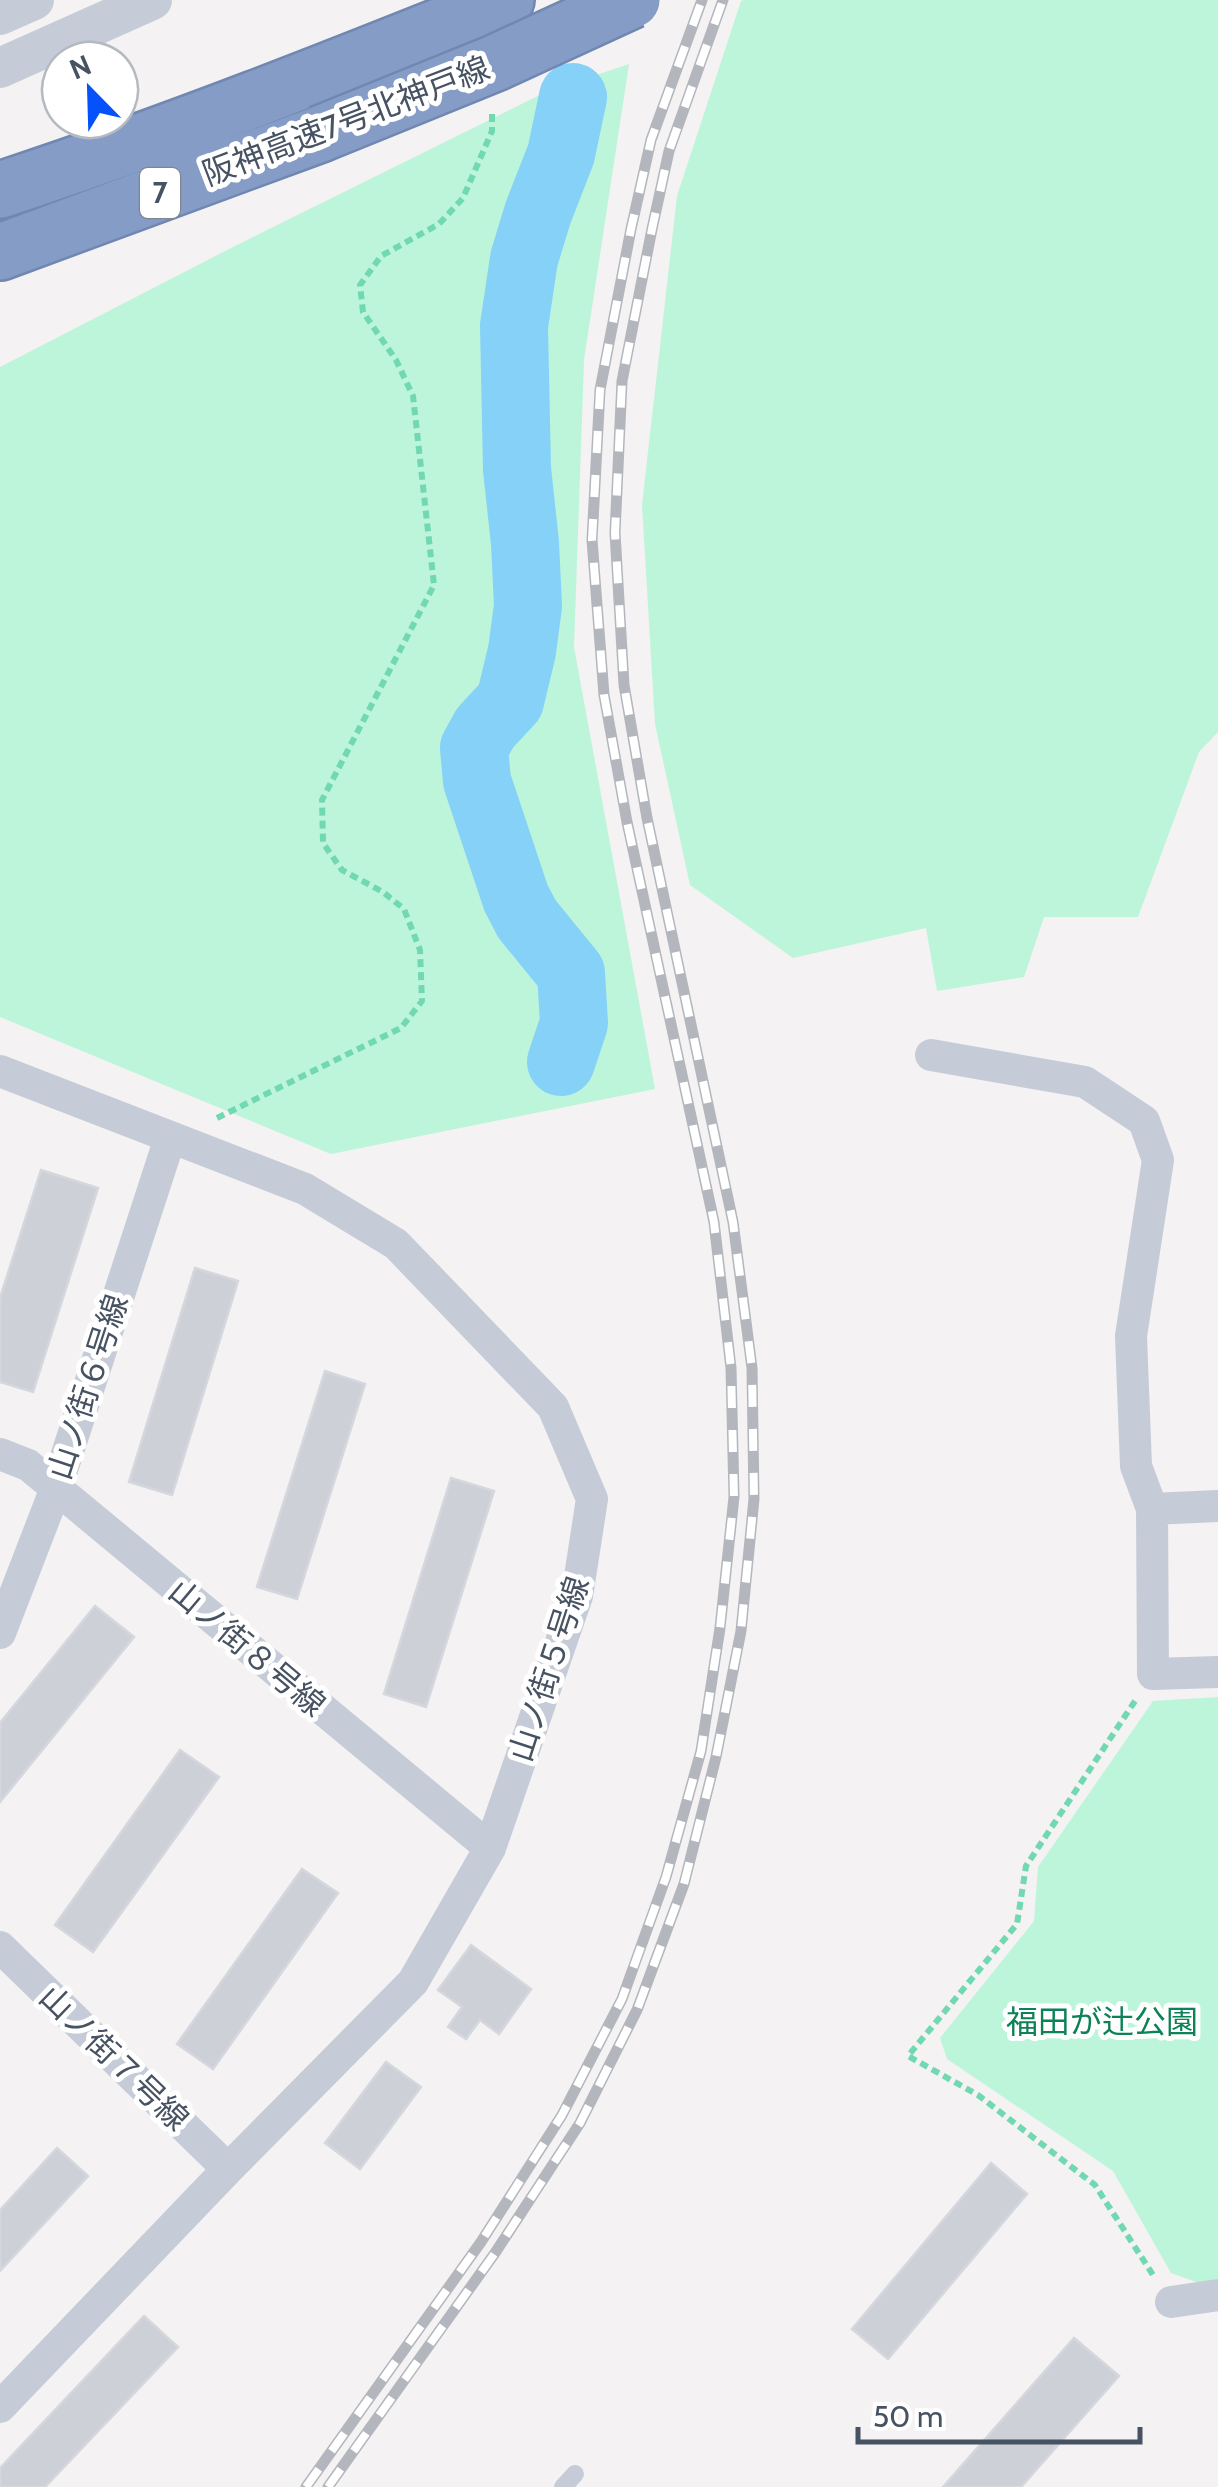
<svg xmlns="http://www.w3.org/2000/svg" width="1218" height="2487" font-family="Cabin,'Noto Sans JP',sans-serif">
<rect width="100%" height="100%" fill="#f4f2f2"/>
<path fill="#bdf5da" d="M 744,0 L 1218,0 L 1218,732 L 1199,752 L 1138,917 L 1044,917 L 1024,977 L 937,991 L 926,928 L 793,958 L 690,885 L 655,724 L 642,505 L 677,196 L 741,1 Z
M 629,64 L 584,360 L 574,647 L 655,1089 L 331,1154 L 0,1017 L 0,367 L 231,248 L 546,92 Z
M 1218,1697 L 1218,2279 L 1199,2283 L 1171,2273 L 1113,2171 L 947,2059 L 940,2038 L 1034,1921 L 1038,1867 L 1153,1701 Z"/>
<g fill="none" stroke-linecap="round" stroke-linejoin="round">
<path stroke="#86d1f7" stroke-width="68" d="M 561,1062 L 574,1023 L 571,973 L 527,919 L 516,898 L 477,781 L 474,748 L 485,728 L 510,701 L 522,651 L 528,606 L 525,543 L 517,469 L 514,326 L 524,259 L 538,213 L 561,154 L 573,97"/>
</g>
<path fill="#ced0d8" stroke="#d5d7de" stroke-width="2.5" d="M 41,1170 L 98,1188 L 33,1392 L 0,1382 L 0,1298 Z
M 195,1268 L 238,1281 L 172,1495 L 129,1482 Z
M 325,1371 L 365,1384 L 297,1599 L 257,1587 Z
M 451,1478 L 494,1491 L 426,1707 L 384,1694 Z
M 95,1606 L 134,1637 L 0,1802 L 0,1723 Z
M 180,1750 L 219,1777 L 93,1952 L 55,1925 Z
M 302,1869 L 338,1893 L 213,2069 L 177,2044 Z
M 471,1945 L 531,1989 L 499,2034 L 480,2020 L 466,2039 L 448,2027 L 462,2007 L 438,1990 Z
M 386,2062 L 421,2087 L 360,2169 L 325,2143 Z
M 57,2148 L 88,2176 L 0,2271 L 0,2210 Z
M 991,2163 L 1027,2194 L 888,2359 L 852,2329 Z
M 144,2316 L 178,2347 L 45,2487 L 0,2487 L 0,2468 Z
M 1074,2338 L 1119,2376 L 1021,2487 L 943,2487 Z"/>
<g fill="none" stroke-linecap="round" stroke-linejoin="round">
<g stroke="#7087b2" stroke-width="60">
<path id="motorway" d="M 0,190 C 171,134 339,67 506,0
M 0,252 L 320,134"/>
</g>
<path stroke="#71d8b2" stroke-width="6" stroke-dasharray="8 5" stroke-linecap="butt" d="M 217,1118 L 401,1028 L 422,1001 L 420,950 L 404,909 L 383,892 L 342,870 L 323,843 L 322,800 L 434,585 L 413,396 L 396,360 L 363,312 L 360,285 L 381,256 L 439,224 L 463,198 L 492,131 L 492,111
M 1135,1701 L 1026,1866 L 1017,1924 L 908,2056 L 978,2095 L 1095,2185 L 1153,2275"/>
<path stroke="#c5ccd8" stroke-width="18" d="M 563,2487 L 575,2474"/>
<path stroke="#c5ccd8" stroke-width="32" d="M 931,1055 L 1085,1082 L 1144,1121 L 1158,1160 L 1131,1336 L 1136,1466 L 1152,1509
M 0,1071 L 305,1189 L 396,1244 L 553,1407 L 592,1499 L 577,1596 L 490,1848 L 413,1982 L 228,2169 L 0,2407
M 0,1454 L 28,1465 L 56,1488 L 490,1848
M 1218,1506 L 1152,1509 L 1153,1674 L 1218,1672
M 0,1633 L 56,1488 L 170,1138
M 0,1947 L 228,2169
M 1171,2302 L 1218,2295"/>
<path stroke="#c5ccd8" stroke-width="40" d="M 0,15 L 34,0
M 0,68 L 152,0"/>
<use href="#motorway" stroke="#859cc6" stroke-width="55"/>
<g stroke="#b3b6bd" stroke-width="11">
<path id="rail" d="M 306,2487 L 481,2242 L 562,2115 L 622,1999 L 666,1877 L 701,1751 L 720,1628 L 734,1497 L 731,1368 L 714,1222 L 627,822 L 604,695 L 592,540 L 600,390 L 631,229 L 651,140 L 702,0
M 328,2487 L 495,2253 L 580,2123 L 637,2010 L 684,1884 L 716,1757 L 741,1631 L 754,1499 L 752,1368 L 733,1222 L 647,818 L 624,685 L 615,533 L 622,381 L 652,229 L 669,151 L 723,0"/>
</g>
<use href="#rail" stroke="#fff" stroke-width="8" stroke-dasharray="22" stroke-linecap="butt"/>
<g stroke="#7087b2" stroke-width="60" stroke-linecap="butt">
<path id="motorway-bridge" d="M 320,134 L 495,63 L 632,0"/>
</g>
<use href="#motorway-bridge" stroke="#859cc6" stroke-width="55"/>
</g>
<g text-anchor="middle" stroke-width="10" stroke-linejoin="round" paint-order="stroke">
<rect fill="#fff" stroke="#7e8691" stroke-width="2.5" x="140" y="168" width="40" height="50" rx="8"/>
<g font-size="30" font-weight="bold" fill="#475262">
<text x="160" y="203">7</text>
</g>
<g font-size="32" fill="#475262" stroke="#fff">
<text transform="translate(346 121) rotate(-21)" y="11">阪神高速7号北神戸線</text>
<text transform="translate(88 1387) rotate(-72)" y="11">山ノ街６号線</text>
<text transform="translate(247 1648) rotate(40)" y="11">山ノ街８号線</text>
<text transform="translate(549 1669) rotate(-72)" y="11">山ノ街５号線</text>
<text transform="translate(114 2058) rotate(44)" y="11">山ノ街７号線</text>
</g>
<g font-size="32" fill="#0c8256" stroke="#fff">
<text x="1102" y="2033">福田が辻公園</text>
</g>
</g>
<g transform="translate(90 90) rotate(337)"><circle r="48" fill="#ffffff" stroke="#b5bac0" stroke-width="2.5"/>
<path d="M0-8L18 38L0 25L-18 38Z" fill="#0552fc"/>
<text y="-15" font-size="28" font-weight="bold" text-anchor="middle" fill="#475262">N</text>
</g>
<path d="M858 2427v15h282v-15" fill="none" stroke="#475262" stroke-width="5"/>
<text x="873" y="2427" font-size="30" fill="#475262" stroke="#ffffff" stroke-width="8" paint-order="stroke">50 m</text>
</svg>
